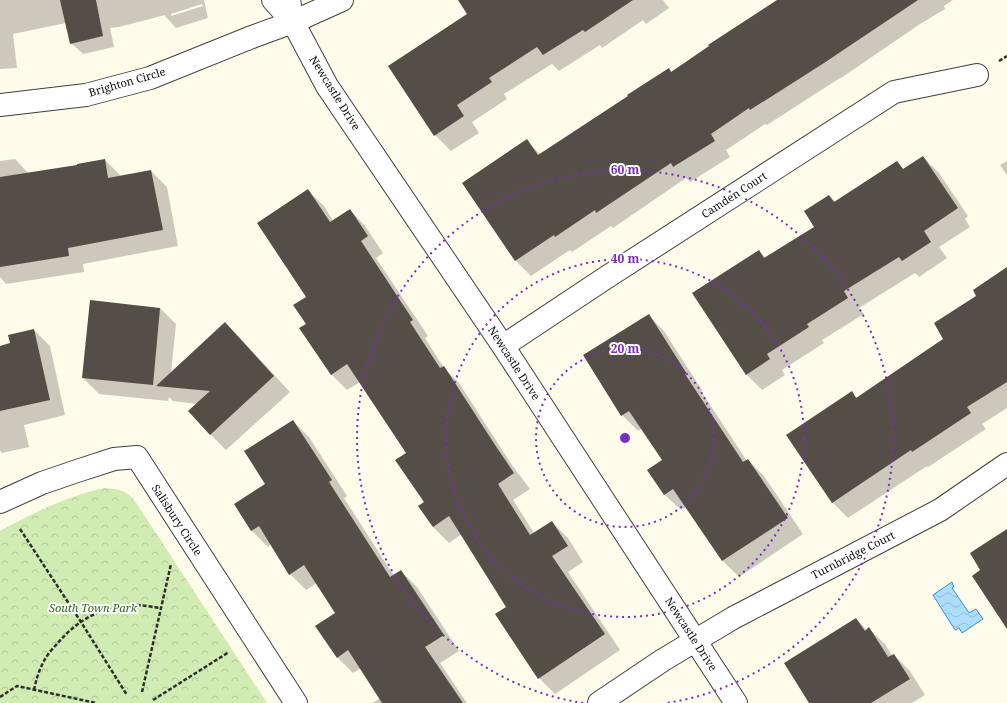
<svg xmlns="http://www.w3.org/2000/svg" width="1007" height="703" font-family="'Noto Serif',serif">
<defs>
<pattern id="park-crowns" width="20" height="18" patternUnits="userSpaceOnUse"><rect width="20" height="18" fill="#d0ecb2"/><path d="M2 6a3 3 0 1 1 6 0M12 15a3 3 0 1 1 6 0" fill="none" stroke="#b1c998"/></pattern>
<pattern id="water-waves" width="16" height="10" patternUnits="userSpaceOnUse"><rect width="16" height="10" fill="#acddfa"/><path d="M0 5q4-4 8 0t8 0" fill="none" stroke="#93bcd5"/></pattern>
</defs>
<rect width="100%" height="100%" fill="#fffbeb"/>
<path fill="url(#park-crowns)" d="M 104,488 C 117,488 127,491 135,501 L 267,703 L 0,703 L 0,531 C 33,513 67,496 104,488 Z"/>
<path fill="url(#water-waves)" stroke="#2e93d6" d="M 952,582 L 954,587 L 952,588 L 969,613 L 976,609 L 983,619 L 962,633 L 959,628 L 955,630 L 933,595 Z"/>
<path fill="#0003" fill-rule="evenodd" d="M 0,0 L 204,0 L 208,18 L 176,28 L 165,16 L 165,15 L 119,27 L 110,28 L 114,47 L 83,54 L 71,43 L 66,23 L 13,34 L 17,68 L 0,69 ZM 202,4 L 203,6 L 171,16 L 171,14 Z
M 459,0 L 663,0 L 669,8 L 646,24 L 643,20 L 602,48 L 600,45 L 559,71 L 552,64 L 504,94 L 507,99 L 472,122 L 479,133 L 451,151 L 435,135 L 389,66 L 468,14 Z
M 779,0 L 953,0 L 944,6 L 945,9 L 920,24 L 841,78 L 840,78 L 767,125 L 765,124 L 726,150 L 730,157 L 690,182 L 686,178 L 613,228 L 611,226 L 572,252 L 570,250 L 531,276 L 516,261 L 464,183 L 527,141 L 541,155 L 669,69 L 672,73 Z
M 923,157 L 939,173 L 968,216 L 965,219 L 970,227 L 939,247 L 947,258 L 919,277 L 915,273 L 859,308 L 864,314 L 822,340 L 824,343 L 782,370 L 785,375 L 762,390 L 746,374 L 759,251 L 766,258 L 815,228 L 829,196 L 835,202 L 896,162 L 904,170 Z
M 15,159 L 29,174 L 105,160 L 121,176 L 151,171 L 167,187 L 178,246 L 83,264 L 84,272 L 6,284 L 0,277 L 0,161 Z
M 1007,161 L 1007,175 L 1000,165 Z
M 308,191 L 324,206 L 333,221 L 350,210 L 365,226 L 383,253 L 376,258 L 428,336 L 425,338 L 444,368 L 459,383 L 512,465 L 530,489 L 513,500 L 534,533 L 552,522 L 568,538 L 583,562 L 568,572 L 620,650 L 555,694 L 539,678 L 508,607 L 462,534 L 449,543 L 433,527 L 419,506 L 425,502 L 408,453 L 360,382 L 347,390 L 331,374 L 307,324 Z
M 1007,288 L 1007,408 L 982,424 L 986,429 L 928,467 L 927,466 L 848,518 L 832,502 L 852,393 L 857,398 L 945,339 Z
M 160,308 L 176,324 L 171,373 L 225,324 L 241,339 L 290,392 L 226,450 L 210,434 L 197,404 L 173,401 L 169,397 L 168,401 L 99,394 L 83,378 Z
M 648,315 L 664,331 L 702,390 L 701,391 L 747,461 L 748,460 L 764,476 L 803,534 L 739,577 L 723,561 L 686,507 L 681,510 L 665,495 L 648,470 L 663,460 L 642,428 L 638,431 L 622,415 Z
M 34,330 L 50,346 L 65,415 L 24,425 L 29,447 L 2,453 L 0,451 L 0,347 L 11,344 Z
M 293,421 L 309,437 L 347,496 L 344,498 L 394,576 L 401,571 L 417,587 L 459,651 L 440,663 L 467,703 L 373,703 L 380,698 L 361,668 L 353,673 L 337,657 L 336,614 L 317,583 L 306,590 L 290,574 L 271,544 L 268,547 L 252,531 L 235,504 L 266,485 Z
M 856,619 L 867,630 L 869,629 L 885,644 L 892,656 L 894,655 L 910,671 L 925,695 L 912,703 L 810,703 Z"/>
<path fill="#554d48" d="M 60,0 L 96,0 L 103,36 L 70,44 Z
M 458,0 L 633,0 L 585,32 L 583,30 L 543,55 L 537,47 L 489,78 L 492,82 L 457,105 L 464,116 L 434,136 L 388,66 L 467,14 Z
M 777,0 L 918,0 L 824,63 L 750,110 L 749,108 L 711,134 L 715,141 L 673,167 L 671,163 L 596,213 L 595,210 L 555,237 L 554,235 L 515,261 L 462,183 L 527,139 L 538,155 L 628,96 L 627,95 L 669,68 L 671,72 L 709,46 L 708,45 Z
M 923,156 L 958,208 L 924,231 L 931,242 L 902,261 L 899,257 L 844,291 L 848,298 L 807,324 L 809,327 L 767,354 L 770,359 L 746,375 L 692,293 L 759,250 L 764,258 L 814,227 L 804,211 L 829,195 L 834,202 L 897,161 L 903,169 Z
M 105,159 L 108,178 L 151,170 L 163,230 L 68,248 L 69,256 L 0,267 L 0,177 L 77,165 L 77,164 Z
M 308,189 L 330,222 L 350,209 L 368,236 L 361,241 L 413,320 L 410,322 L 440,368 L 444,366 L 497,448 L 514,473 L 498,484 L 530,535 L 552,521 L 568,546 L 552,556 L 605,634 L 538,679 L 495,614 L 506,607 L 449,516 L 433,527 L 418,506 L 424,502 L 395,460 L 406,453 L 347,364 L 331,375 L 299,328 L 306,324 L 293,305 L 306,297 L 257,223 Z
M 1007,267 L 1007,382 L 967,407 L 971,413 L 912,452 L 911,450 L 832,503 L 786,435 L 852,391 L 856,398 L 943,339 L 934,323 L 976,296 L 973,290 Z
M 90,300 L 160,308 L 153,385 L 82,378 Z
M 649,314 L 687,374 L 685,374 L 743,462 L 748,459 L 788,518 L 722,561 L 673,489 L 664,495 L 647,470 L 662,460 L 629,411 L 621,416 L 583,355 Z
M 225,322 L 274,376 L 210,435 L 188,411 L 210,391 L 156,386 Z
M 34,329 L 50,400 L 0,411 L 0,346 L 10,343 L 8,335 Z
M 293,420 L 332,480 L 329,482 L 390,577 L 401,570 L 444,635 L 425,647 L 463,703 L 382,703 L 348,650 L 337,658 L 315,626 L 335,613 L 304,565 L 289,575 L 259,526 L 251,531 L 234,504 L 265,484 L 244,451 Z
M 1007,529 L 1007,629 L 972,576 L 980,570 L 970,553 Z
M 856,618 L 865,631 L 869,627 L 888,657 L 894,654 L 910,679 L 871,703 L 809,703 L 784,663 Z"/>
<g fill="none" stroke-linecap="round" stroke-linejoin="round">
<g stroke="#3f3f3f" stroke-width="24">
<path id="minor" d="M 273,0 L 293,22 L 289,0
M 293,22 L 327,86 L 503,346 L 736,703
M 0,105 L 86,95 L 150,78 L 252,37 L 293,22 L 342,0
M 503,346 L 607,277 L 894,92 L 977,75
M 0,502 L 42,483 L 77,471 L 114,459 L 137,457 L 296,703
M 599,703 L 663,660 L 733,618 L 940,510 L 1007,464"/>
</g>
<path stroke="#2e2e2e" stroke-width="2.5" stroke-dasharray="4 2" stroke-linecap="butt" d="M 999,61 L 1007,56
M 20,529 L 81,622 L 127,695
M 34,690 C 36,680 39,670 44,661 C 47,655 52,649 57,644 C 76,621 103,605 133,605 C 143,605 152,607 161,608
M 142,692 L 171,564
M 0,697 L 17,686 L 96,703
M 153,700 L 229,652"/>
<use href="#minor" stroke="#fff" stroke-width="22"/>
</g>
<g fill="none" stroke="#7b2cbf" stroke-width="2" stroke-dasharray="2 4">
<circle cx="625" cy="438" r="89"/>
<circle cx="625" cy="438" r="179"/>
<path d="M583 703A268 268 0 1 1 667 703"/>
</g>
<g text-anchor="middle" stroke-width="4" stroke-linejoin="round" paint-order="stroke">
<g font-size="11" fill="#0c0c0c" stroke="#fff">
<text transform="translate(127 82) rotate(-16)" y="4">Brighton Circle</text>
<text transform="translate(335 93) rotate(58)" y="4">Newcastle Drive</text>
<text transform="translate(734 195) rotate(-33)" y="4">Camden Court</text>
<text transform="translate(514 363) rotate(57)" y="4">Newcastle Drive</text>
<text transform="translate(177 520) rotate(57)" y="4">Salisbury Circle</text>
<text transform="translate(853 555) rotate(-27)" y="4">Turnbridge Court</text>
<text transform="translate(691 634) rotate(57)" y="4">Newcastle Drive</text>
</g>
<g font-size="11" font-style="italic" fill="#296719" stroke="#fff">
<text x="93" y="612">South Town Park</text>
</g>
</g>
<circle cx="625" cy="438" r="6" fill="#7b2cbf" stroke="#fff" stroke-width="2"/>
<g font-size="12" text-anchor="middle" font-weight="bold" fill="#7b2cbf" stroke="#fff" stroke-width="4" stroke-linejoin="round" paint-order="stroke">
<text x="625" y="174">60 m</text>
<text x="625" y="263">40 m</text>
<text x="625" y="353">20 m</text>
</g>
</svg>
